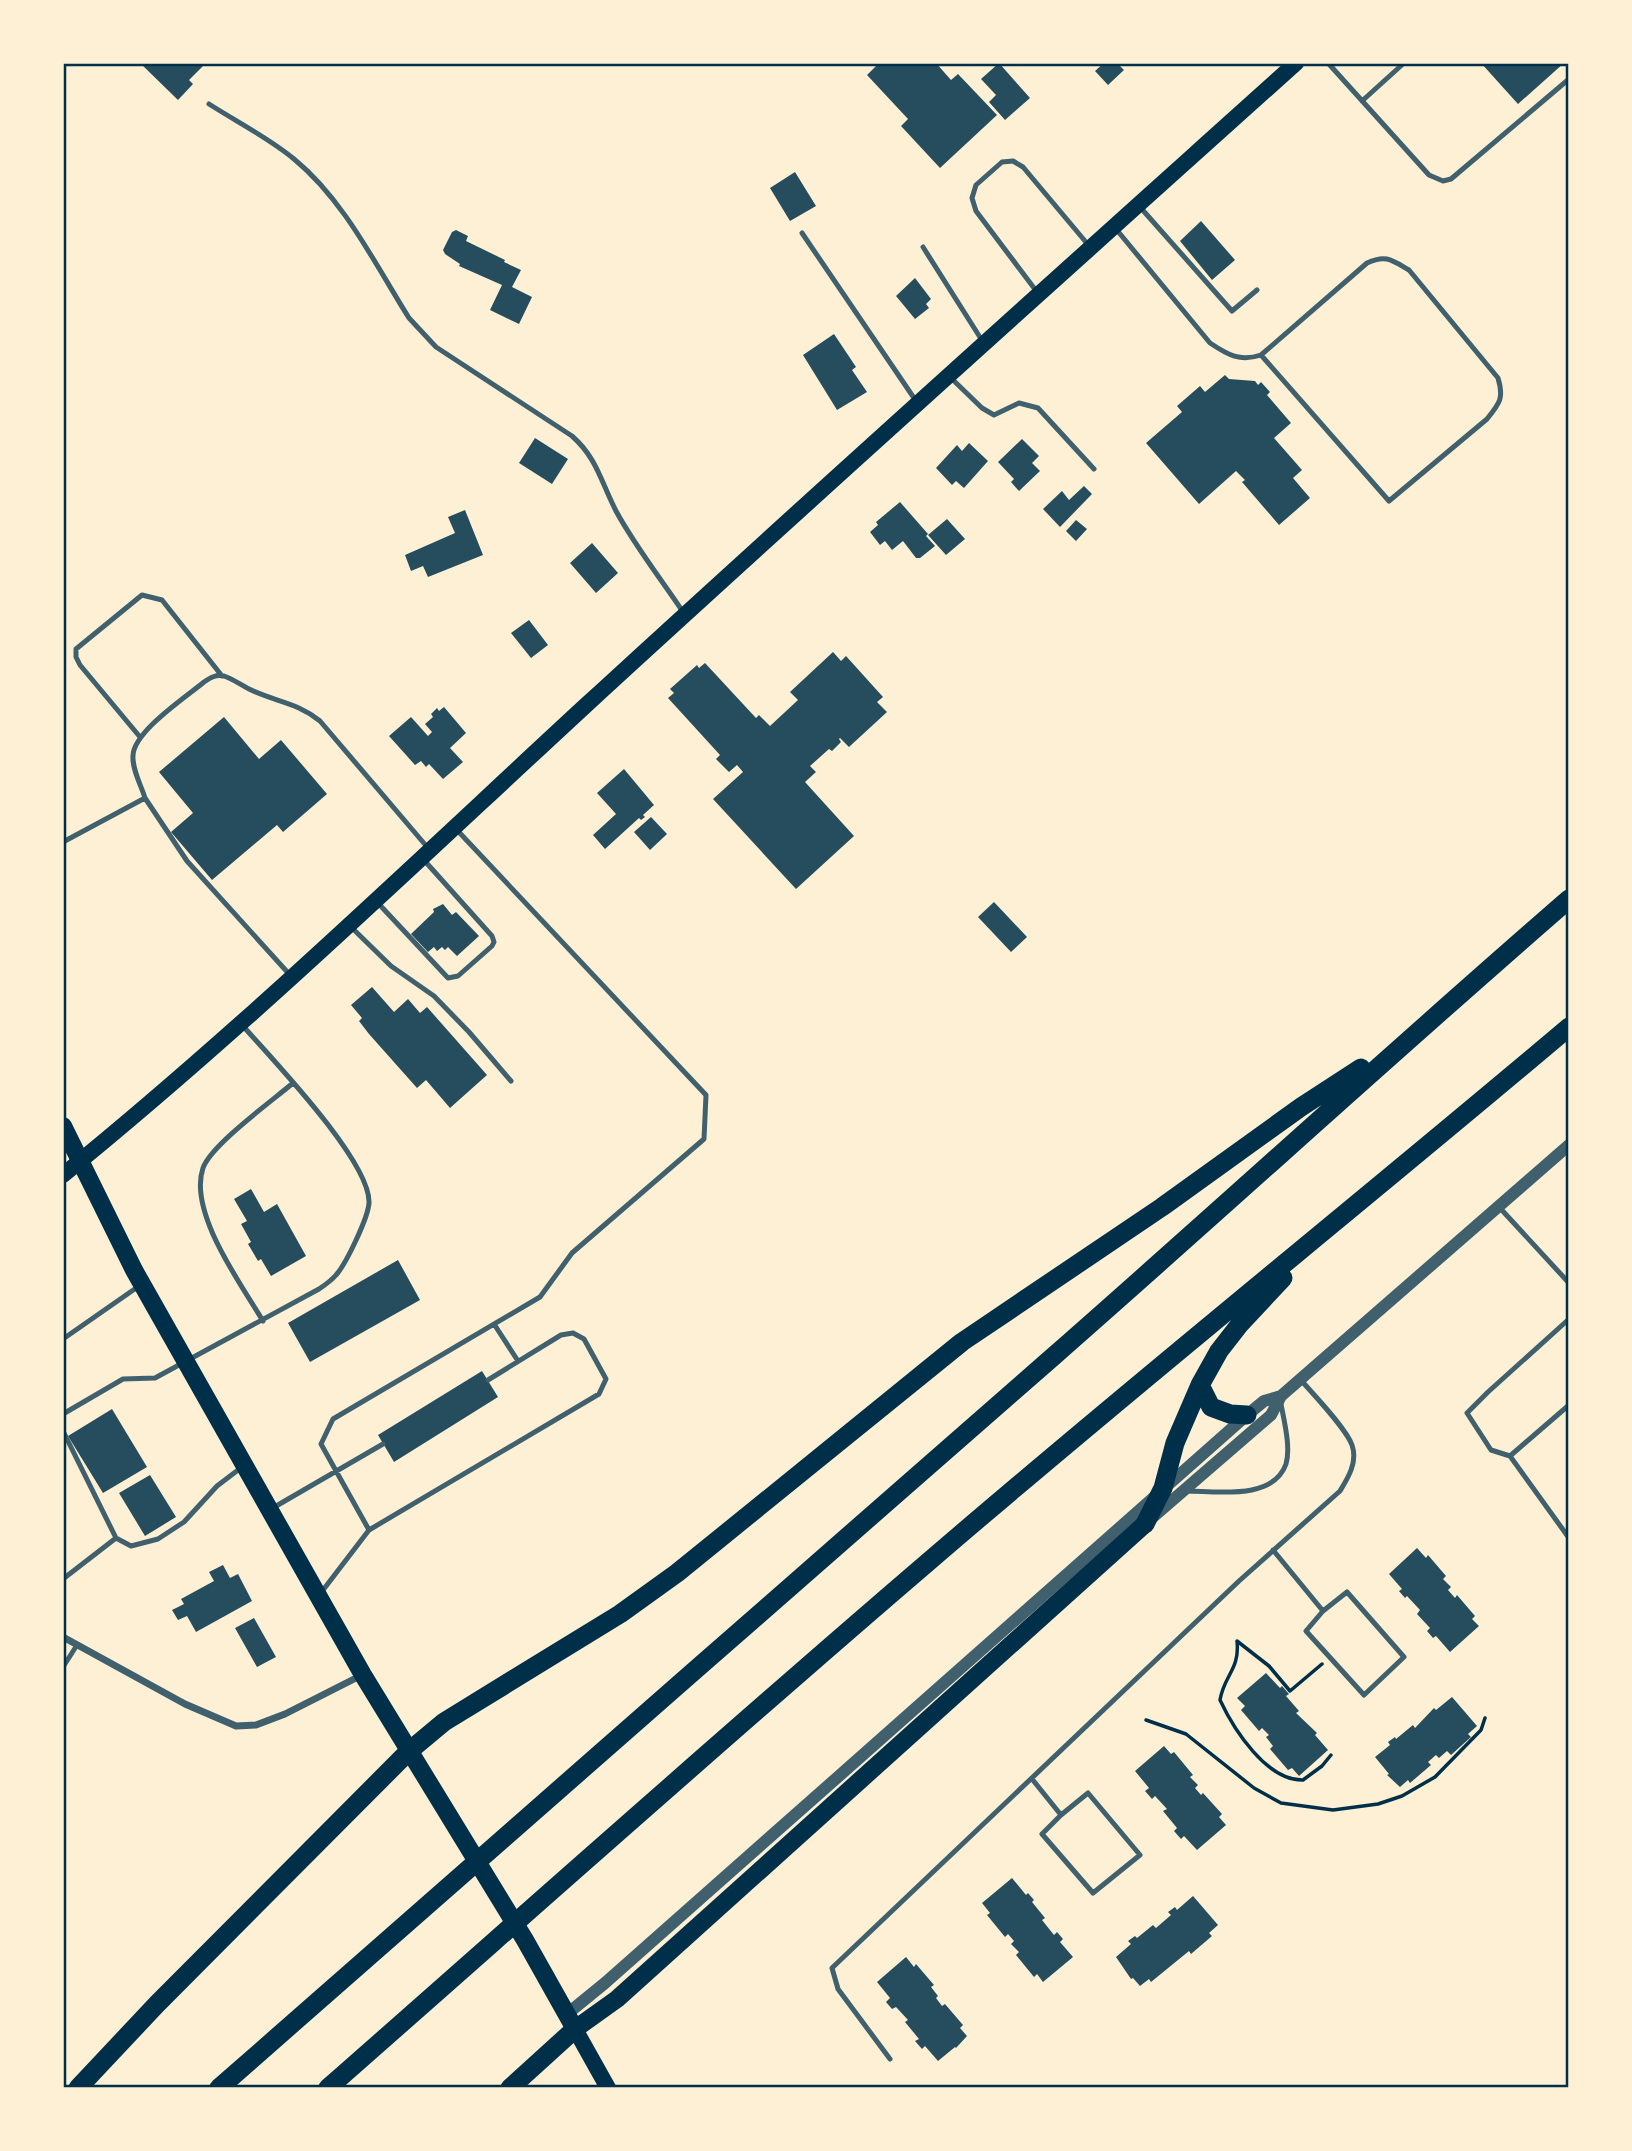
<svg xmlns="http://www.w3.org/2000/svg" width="1632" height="2151" font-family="'Libre Baskerville',serif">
<rect width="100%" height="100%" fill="#fdf0d5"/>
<path fill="#264d5e" d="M 140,63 L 201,63 L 203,66 L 189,80 L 193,84 L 178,100 Z
M 879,63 L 936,63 L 951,80 L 958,74 L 997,115 L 940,168 L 901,126 L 908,119 L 867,75 Z
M 999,63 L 1030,98 L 1005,120 L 989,102 L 996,95 L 981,79 Z
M 1104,63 L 1117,63 L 1124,70 L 1108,85 L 1095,71 Z
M 1481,63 L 1564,63 L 1518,104 Z
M 795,172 L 816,206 L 790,221 L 770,188 Z
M 1201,221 L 1235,260 L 1212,280 L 1180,241 Z
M 456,230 L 468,236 L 466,241 L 505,260 L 504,262 L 521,270 L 512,287 L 532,297 L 519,324 L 490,310 L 502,285 L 459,266 L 460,264 L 445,254 L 443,250 L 452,232 Z
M 915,278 L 931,299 L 926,304 L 929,308 L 915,319 L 896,296 Z
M 834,334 L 856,367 L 852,370 L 867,392 L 837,410 L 803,355 Z
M 1225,375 L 1229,379 L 1255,381 L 1258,385 L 1261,382 L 1270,392 L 1267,395 L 1291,423 L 1274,438 L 1302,470 L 1293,478 L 1310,498 L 1279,525 L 1242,482 L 1245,480 L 1236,471 L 1199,504 L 1146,443 L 1182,412 L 1177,406 L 1200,386 L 1205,392 Z
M 535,438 L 568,459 L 552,484 L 519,463 Z
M 1022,439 L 1039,456 L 1032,463 L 1040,471 L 1019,491 L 1011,482 L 1014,479 L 998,462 Z
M 969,443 L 988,461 L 964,488 L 956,481 L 952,485 L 936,468 L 957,445 L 962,451 Z
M 1084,486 L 1092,494 L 1060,527 L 1043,509 L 1062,491 L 1069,500 Z
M 900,502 L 928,534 L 926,536 L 935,546 L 920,558 L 916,558 L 903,541 L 892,550 L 885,541 L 880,545 L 870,532 L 878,525 L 876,522 Z
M 465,510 L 483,555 L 428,577 L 423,566 L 411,571 L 405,555 L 455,533 L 448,517 Z
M 947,519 L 965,539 L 946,555 L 928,535 Z
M 1076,520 L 1087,529 L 1076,541 L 1066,531 Z
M 592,543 L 618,573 L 596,593 L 570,563 Z
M 529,620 L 548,645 L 531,658 L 511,633 Z
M 833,652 L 841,661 L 846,656 L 883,697 L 877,702 L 887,712 L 849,747 L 840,738 L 839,739 L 841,742 L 832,751 L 829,749 L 810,766 L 816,772 L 805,782 L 854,836 L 796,889 L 713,799 L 743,772 L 737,765 L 729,772 L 716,759 L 720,755 L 668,698 L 674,693 L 670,689 L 697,665 L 699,668 L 705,663 L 756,718 L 759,715 L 770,726 L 798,700 L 790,692 Z
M 444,707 L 466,733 L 450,748 L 463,762 L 443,779 L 429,764 L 426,767 L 421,761 L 415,765 L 389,736 L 411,717 L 428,736 L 432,732 L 425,724 L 433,717 L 431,714 L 437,708 L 439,711 Z
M 224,717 L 259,759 L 281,740 L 327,794 L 283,832 L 277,825 L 212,880 L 171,832 L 193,813 L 159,772 Z
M 624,769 L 654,805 L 643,815 L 645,817 L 641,820 L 639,818 L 605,849 L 593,835 L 616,814 L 597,793 Z
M 651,817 L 667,834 L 650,850 L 634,832 Z
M 994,902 L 1027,937 L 1011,952 L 978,917 Z
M 443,904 L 452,915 L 456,912 L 479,936 L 457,956 L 448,947 L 445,950 L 442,947 L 437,951 L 434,947 L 428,952 L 411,934 L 434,912 L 433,909 Z
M 372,987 L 394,1012 L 408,999 L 420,1013 L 427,1007 L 487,1075 L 450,1108 L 426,1080 L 417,1088 L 369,1034 L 359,1021 L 362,1018 L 351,1005 Z
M 251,1189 L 264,1212 L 277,1204 L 306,1256 L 271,1276 L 261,1259 L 258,1261 L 248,1244 L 251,1242 L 241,1224 L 247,1221 L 234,1199 Z
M 398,1260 L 420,1300 L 310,1362 L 288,1323 Z
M 482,1371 L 498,1397 L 394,1462 L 378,1435 Z
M 112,1409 L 147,1467 L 103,1493 L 68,1436 Z
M 150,1475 L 176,1517 L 145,1536 L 119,1493 Z
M 1417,1548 L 1426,1558 L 1428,1555 L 1446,1576 L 1443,1579 L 1451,1587 L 1448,1590 L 1455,1598 L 1457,1595 L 1475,1616 L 1472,1619 L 1479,1626 L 1450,1652 L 1436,1636 L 1433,1638 L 1427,1631 L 1430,1628 L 1417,1614 L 1420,1610 L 1407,1596 L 1405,1598 L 1399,1591 L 1402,1589 L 1389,1574 Z
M 223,1565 L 230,1578 L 238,1574 L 252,1601 L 196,1632 L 187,1616 L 178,1620 L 172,1610 L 184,1604 L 181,1599 L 214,1581 L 209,1572 Z
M 254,1618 L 276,1657 L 257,1667 L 235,1628 Z
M 1266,1673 L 1280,1688 L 1282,1686 L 1289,1694 L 1286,1696 L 1299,1711 L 1296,1713 L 1317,1733 L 1315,1735 L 1328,1750 L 1299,1776 L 1292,1768 L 1288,1770 L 1270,1749 L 1273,1746 L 1266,1737 L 1269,1735 L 1262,1728 L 1259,1731 L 1241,1710 L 1245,1706 L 1237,1698 Z
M 1452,1697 L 1477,1726 L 1468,1734 L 1471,1737 L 1451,1755 L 1447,1751 L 1439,1758 L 1436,1755 L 1428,1762 L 1431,1765 L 1410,1783 L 1408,1780 L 1400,1787 L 1387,1775 L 1389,1774 L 1375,1757 L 1390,1745 L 1388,1742 L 1395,1737 L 1396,1739 L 1413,1725 L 1415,1728 L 1434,1708 L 1436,1710 Z
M 1164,1746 L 1171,1754 L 1174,1752 L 1193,1775 L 1190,1777 L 1198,1785 L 1195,1788 L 1201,1795 L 1203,1793 L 1222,1814 L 1219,1817 L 1226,1825 L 1197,1850 L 1184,1836 L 1181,1839 L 1174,1831 L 1177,1828 L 1163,1811 L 1167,1809 L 1155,1796 L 1152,1799 L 1145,1791 L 1149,1788 L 1135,1771 Z
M 1012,1878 L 1026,1895 L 1028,1893 L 1034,1900 L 1032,1902 L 1045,1918 L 1042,1920 L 1054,1935 L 1057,1932 L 1063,1939 L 1060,1942 L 1073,1957 L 1043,1982 L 1037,1974 L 1034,1977 L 1016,1955 L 1019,1952 L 1011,1944 L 1014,1941 L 1008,1934 L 1005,1937 L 987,1915 L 990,1913 L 982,1903 Z
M 1193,1896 L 1218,1925 L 1209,1933 L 1212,1936 L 1191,1954 L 1189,1951 L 1151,1982 L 1149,1979 L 1140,1986 L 1133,1978 L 1131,1979 L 1116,1957 L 1131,1944 L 1128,1941 L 1135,1936 L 1137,1938 L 1153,1925 L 1156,1928 L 1171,1915 L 1168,1912 L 1175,1907 L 1177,1910 Z
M 906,1957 L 914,1967 L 916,1964 L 934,1985 L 931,1987 L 938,1996 L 936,1998 L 942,2006 L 945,2004 L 963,2025 L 960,2028 L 967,2036 L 956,2048 L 955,2047 L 938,2061 L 925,2046 L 922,2049 L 915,2041 L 919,2039 L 905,2022 L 908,2020 L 896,2007 L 892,2009 L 886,2002 L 890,1998 L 877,1982 Z"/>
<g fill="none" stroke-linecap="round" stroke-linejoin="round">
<path stroke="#003049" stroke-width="3.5" d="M 1322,1664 L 1290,1691 L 1269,1666 L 1237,1641 C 1240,1670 1224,1675 1220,1700 C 1234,1730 1267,1781 1303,1780 L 1322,1766 L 1331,1755
M 1146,1720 L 1186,1734 L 1254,1788 L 1281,1803 L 1333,1810 L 1378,1804 L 1402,1796 L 1435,1777 L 1481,1730 L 1485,1718"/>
<path stroke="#3f606c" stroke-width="5" d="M 1328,63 L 1429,175 L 1443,181 L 1451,179 L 1569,79
M 1362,101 L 1404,63
M 209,104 C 237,122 269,138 294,159 C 344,200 375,264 409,318 L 436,347 L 572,436 C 597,458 601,482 616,511 C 635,546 661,579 683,612
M 1140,207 L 1232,311 L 1257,290
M 1116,229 L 1210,343 C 1228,355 1240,362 1261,355 L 1367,263 C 1386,254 1392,260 1409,270 L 1498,378 C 1504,398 1500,403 1487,419 L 1389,501 L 1261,355
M 802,233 L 916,401
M 923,247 L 983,342
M 1037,292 L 976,211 L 972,198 L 976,185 L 1002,162 L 1013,161 L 1023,167 L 1090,247
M 951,378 L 982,408 L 994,415 L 1019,403 L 1038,408 L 1094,469
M 140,737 L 80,665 L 76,657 L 76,649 L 142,595 L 162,600 L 222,676
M 145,798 C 141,785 132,769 133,756 C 133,732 186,697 204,682 C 210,678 216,674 224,676 C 233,679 241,685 249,689 C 275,702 297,702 320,721 L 428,848
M 63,842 L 145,798 L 187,861 L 290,975
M 377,902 L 448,978 L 458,976 L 492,946 L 494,942 L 492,936 L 423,859
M 350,926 L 391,966 L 434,996 L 469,1032 L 511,1081
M 1499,1207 L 1569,1283
M 1569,1319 L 1488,1392 L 1467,1413 L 1491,1450 L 1510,1456 L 1569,1538
M 263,1321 C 241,1284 188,1212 203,1168 C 211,1145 272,1101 293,1083
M 494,1324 L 518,1361
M 63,1339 L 139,1286
M 63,1414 L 123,1379 L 155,1378 L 319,1289 C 325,1285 331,1281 336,1275 C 346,1264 368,1218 369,1203 C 371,1162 272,1059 243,1026
M 63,1431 L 116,1538
M 1510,1456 L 1569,1405
M 1186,1491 C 1216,1491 1273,1501 1286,1464 C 1291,1447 1284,1421 1281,1404
M 271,1509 L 383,1444
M 369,1530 L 321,1444 L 333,1419 L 540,1297 L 572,1253 L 704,1139 L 706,1095 L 456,829
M 1273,1550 L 1323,1611 L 1347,1592 L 1404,1657 L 1364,1695 L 1306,1631 L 1323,1611
M 63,1579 L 116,1538 L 131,1546 L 158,1539 L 184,1522 L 217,1486 L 242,1467
M 320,1594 L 369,1530 L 599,1394 L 606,1379 L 584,1339 L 573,1333 L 561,1335 L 488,1380
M 63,1667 L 77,1645
M 1032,1779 L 1061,1815 L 1088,1793 L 1140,1855 L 1093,1893 L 1042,1834 L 1061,1815
M 890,2059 L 838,1989 L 832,1968 L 1239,1581 L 1340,1491 C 1348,1478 1358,1462 1352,1445 C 1346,1428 1313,1394 1300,1379"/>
<path stroke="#3f606c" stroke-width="7" d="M 63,1637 L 185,1704 L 236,1726 L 256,1725 L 285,1714 L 362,1675"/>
<path stroke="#3f606c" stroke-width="12" d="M 1153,1517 L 1271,1415 L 1281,1396 L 1569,1145
M 567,2014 L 605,1983 L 1247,1415 L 1264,1401 L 1281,1396"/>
<path stroke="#003049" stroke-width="16" d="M 63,1175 C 244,1028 413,865 584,707 C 820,490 1058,277 1296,63
M 575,2029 L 608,2088"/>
<path stroke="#003049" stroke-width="18" d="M 63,1126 L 134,1270 L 363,1675 L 525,1940 L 575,2029 L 617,1999 L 1145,1524"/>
<path stroke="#003049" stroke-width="19" d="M 1200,1385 L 1211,1407 L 1230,1414 L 1247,1415
M 1145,1524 L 1163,1488 L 1175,1443 L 1200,1385 L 1219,1351 L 1240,1324 L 1283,1278
M 78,2088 L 157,2004 L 408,1752 L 444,1722 L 620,1614 L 677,1573 L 962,1342 L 1162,1207 L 1301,1107 L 1361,1068
M 219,2088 C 496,1842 777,1600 1055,1355 C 1227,1204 1396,1049 1569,899
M 328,2088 C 527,1913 725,1736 927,1563 C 1138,1381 1356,1207 1569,1027
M 510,2088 L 575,2029"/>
</g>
<rect width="1632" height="2151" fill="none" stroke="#fdf0d5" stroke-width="130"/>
<rect x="65" y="65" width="1502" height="2021" fill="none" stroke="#003049" stroke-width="2.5"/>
</svg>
